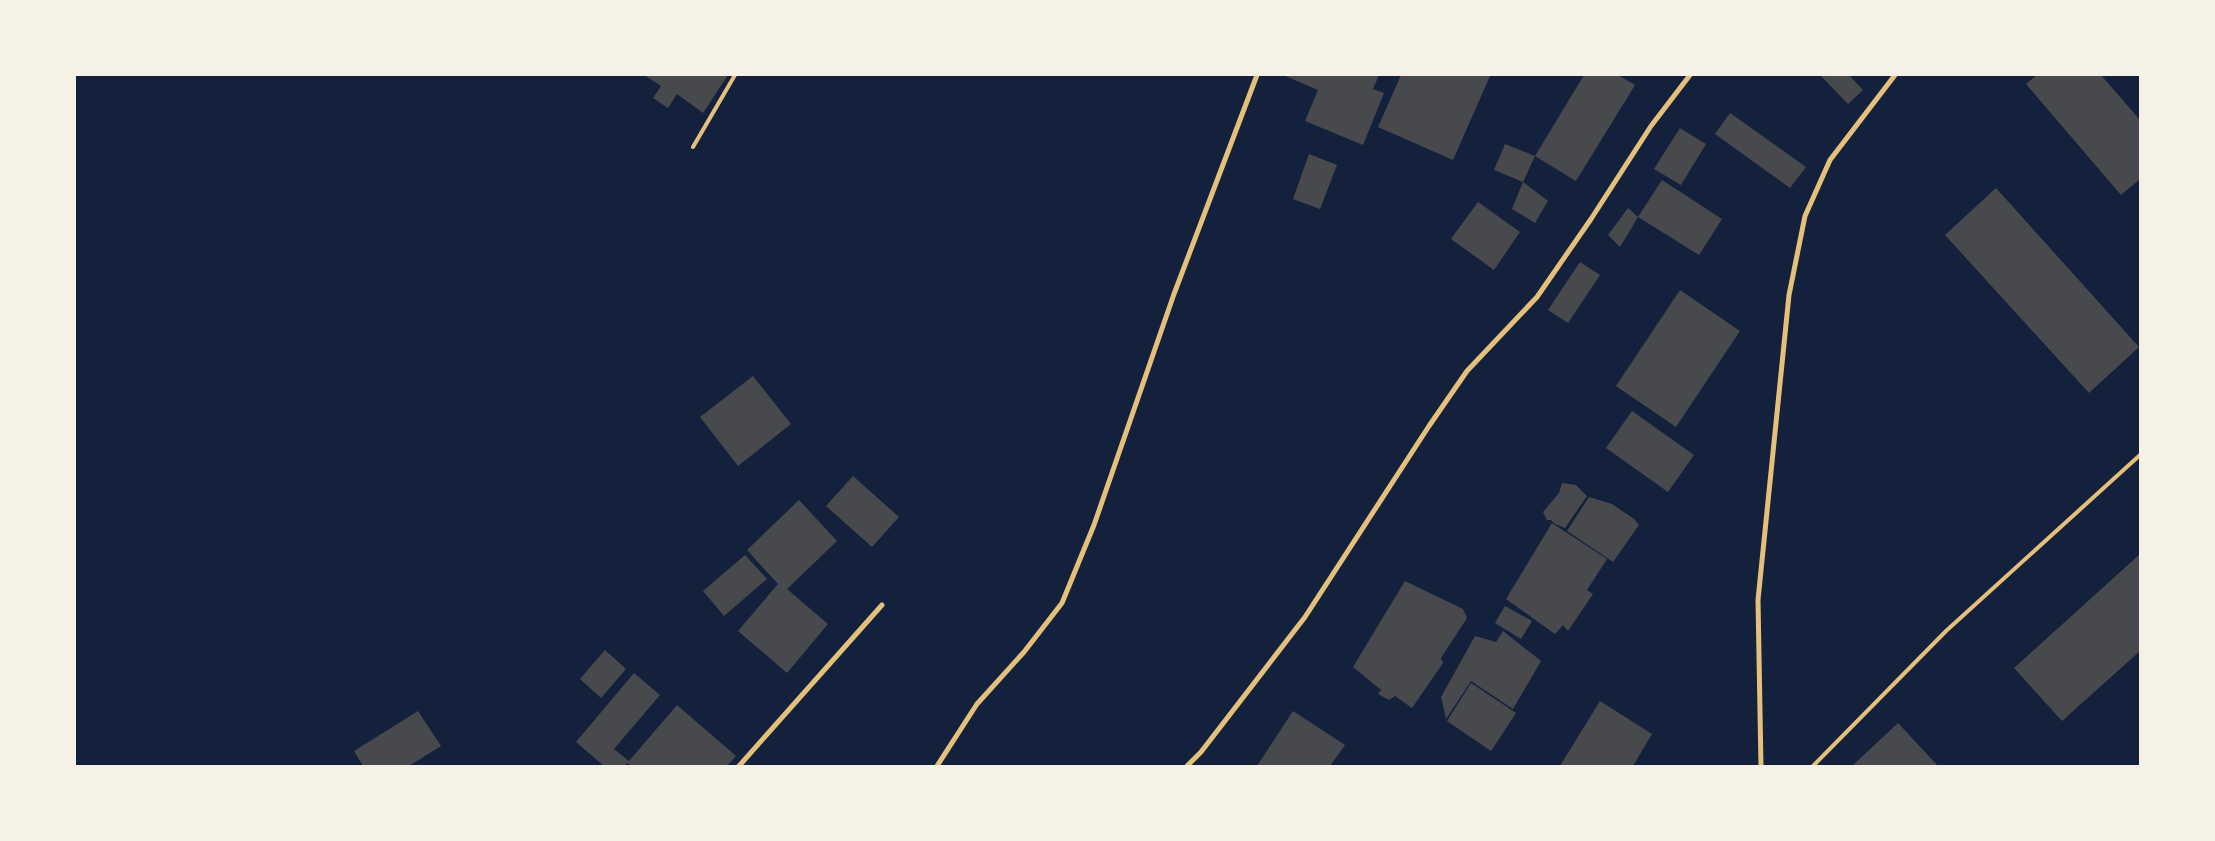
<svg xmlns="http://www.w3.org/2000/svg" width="2215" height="841" font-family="Roboto,sans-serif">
<rect width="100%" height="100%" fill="#14213d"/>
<path fill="#48494c" d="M 644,75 L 728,75 L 703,113 L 677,94 L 668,108 L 653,98 L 661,86 Z
M 1283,75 L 1379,75 L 1373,89 L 1384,93 L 1363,145 L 1305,121 L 1318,90 Z
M 1401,75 L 1490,76 L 1453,160 L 1378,127 Z
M 1584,75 L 1618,75 L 1635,85 L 1576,181 L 1535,156 Z
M 1820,75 L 1849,75 L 1863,90 L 1848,104 Z
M 2037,75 L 2101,75 L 2140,120 L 2140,179 L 2121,195 L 2026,84 Z
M 1730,113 L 1806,167 L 1790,188 L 1715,134 Z
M 1680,128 L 1706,144 L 1681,185 L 1654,169 Z
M 1505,144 L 1535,156 L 1523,182 L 1494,170 Z
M 1309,154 L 1337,165 L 1320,209 L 1293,199 Z
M 1662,180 L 1722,219 L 1699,255 L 1638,217 Z
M 1523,182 L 1548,201 L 1535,223 L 1512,209 Z
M 1996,188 L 2139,347 L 2089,393 L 1945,235 Z
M 1478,202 L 1520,232 L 1494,270 L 1451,239 Z
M 1628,208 L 1638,217 L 1620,247 L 1608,235 Z
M 1580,262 L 1600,275 L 1568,323 L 1548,310 Z
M 1680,290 L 1740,331 L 1676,427 L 1616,386 Z
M 753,376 L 791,424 L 738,466 L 700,417 Z
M 1632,411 L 1694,455 L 1668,492 L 1606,448 Z
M 853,476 L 899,517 L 872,547 L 826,506 Z
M 1562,483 L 1576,485 L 1587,496 L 1565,528 L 1555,524 L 1551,520 L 1547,520 L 1543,512 L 1559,493 Z
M 1589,497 L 1612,504 L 1634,519 L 1639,525 L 1613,562 L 1567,531 Z
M 799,500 L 837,541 L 787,589 L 828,624 L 787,673 L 738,631 L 778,584 L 747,550 Z
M 1552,523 L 1607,559 L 1587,590 L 1593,594 L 1568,631 L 1563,625 L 1555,634 L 1506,599 Z
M 2140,554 L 2140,651 L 2062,721 L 2014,668 Z
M 745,555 L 767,579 L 724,616 L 703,591 Z
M 1405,581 L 1463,609 L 1467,618 L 1441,658 L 1443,663 L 1412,708 L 1395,696 L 1389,700 L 1378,694 L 1381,690 L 1353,667 Z
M 1505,606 L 1532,621 L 1521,639 L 1495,623 Z
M 1503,631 L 1541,661 L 1513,709 L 1471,681 L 1446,719 L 1441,697 L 1475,636 L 1496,642 Z
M 605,650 L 626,669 L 601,698 L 580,679 Z
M 634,673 L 660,695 L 614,749 L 629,761 L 677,705 L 736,756 L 727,766 L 631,766 L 627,763 L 625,766 L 604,766 L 576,742 Z
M 1471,683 L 1516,713 L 1491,751 L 1447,721 Z
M 1600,701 L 1652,734 L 1633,766 L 1560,766 Z
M 418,711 L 441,746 L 409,766 L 363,766 L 354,751 Z
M 1293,711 L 1345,745 L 1330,766 L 1257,766 Z
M 1898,723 L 1938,766 L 1852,766 Z"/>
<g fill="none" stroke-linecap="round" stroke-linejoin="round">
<path stroke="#e5c07b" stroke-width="4" d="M 693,147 L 735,75
M 1813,766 L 1946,631 L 2140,455"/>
<path stroke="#e5c07b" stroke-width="5" d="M 739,766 L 882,605
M 937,766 L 977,704 L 1024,652 L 1062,603 L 1094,525 L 1174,294 L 1257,75
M 1187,766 L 1201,752 L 1305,617 L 1429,426 L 1467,371 L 1537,297 L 1591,219 L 1651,126 L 1690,75
M 1761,766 L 1758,600 L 1789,295 L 1805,216 L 1830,160 L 1895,75"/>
</g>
<rect width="2215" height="841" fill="none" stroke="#f6f1e7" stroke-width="152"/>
</svg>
